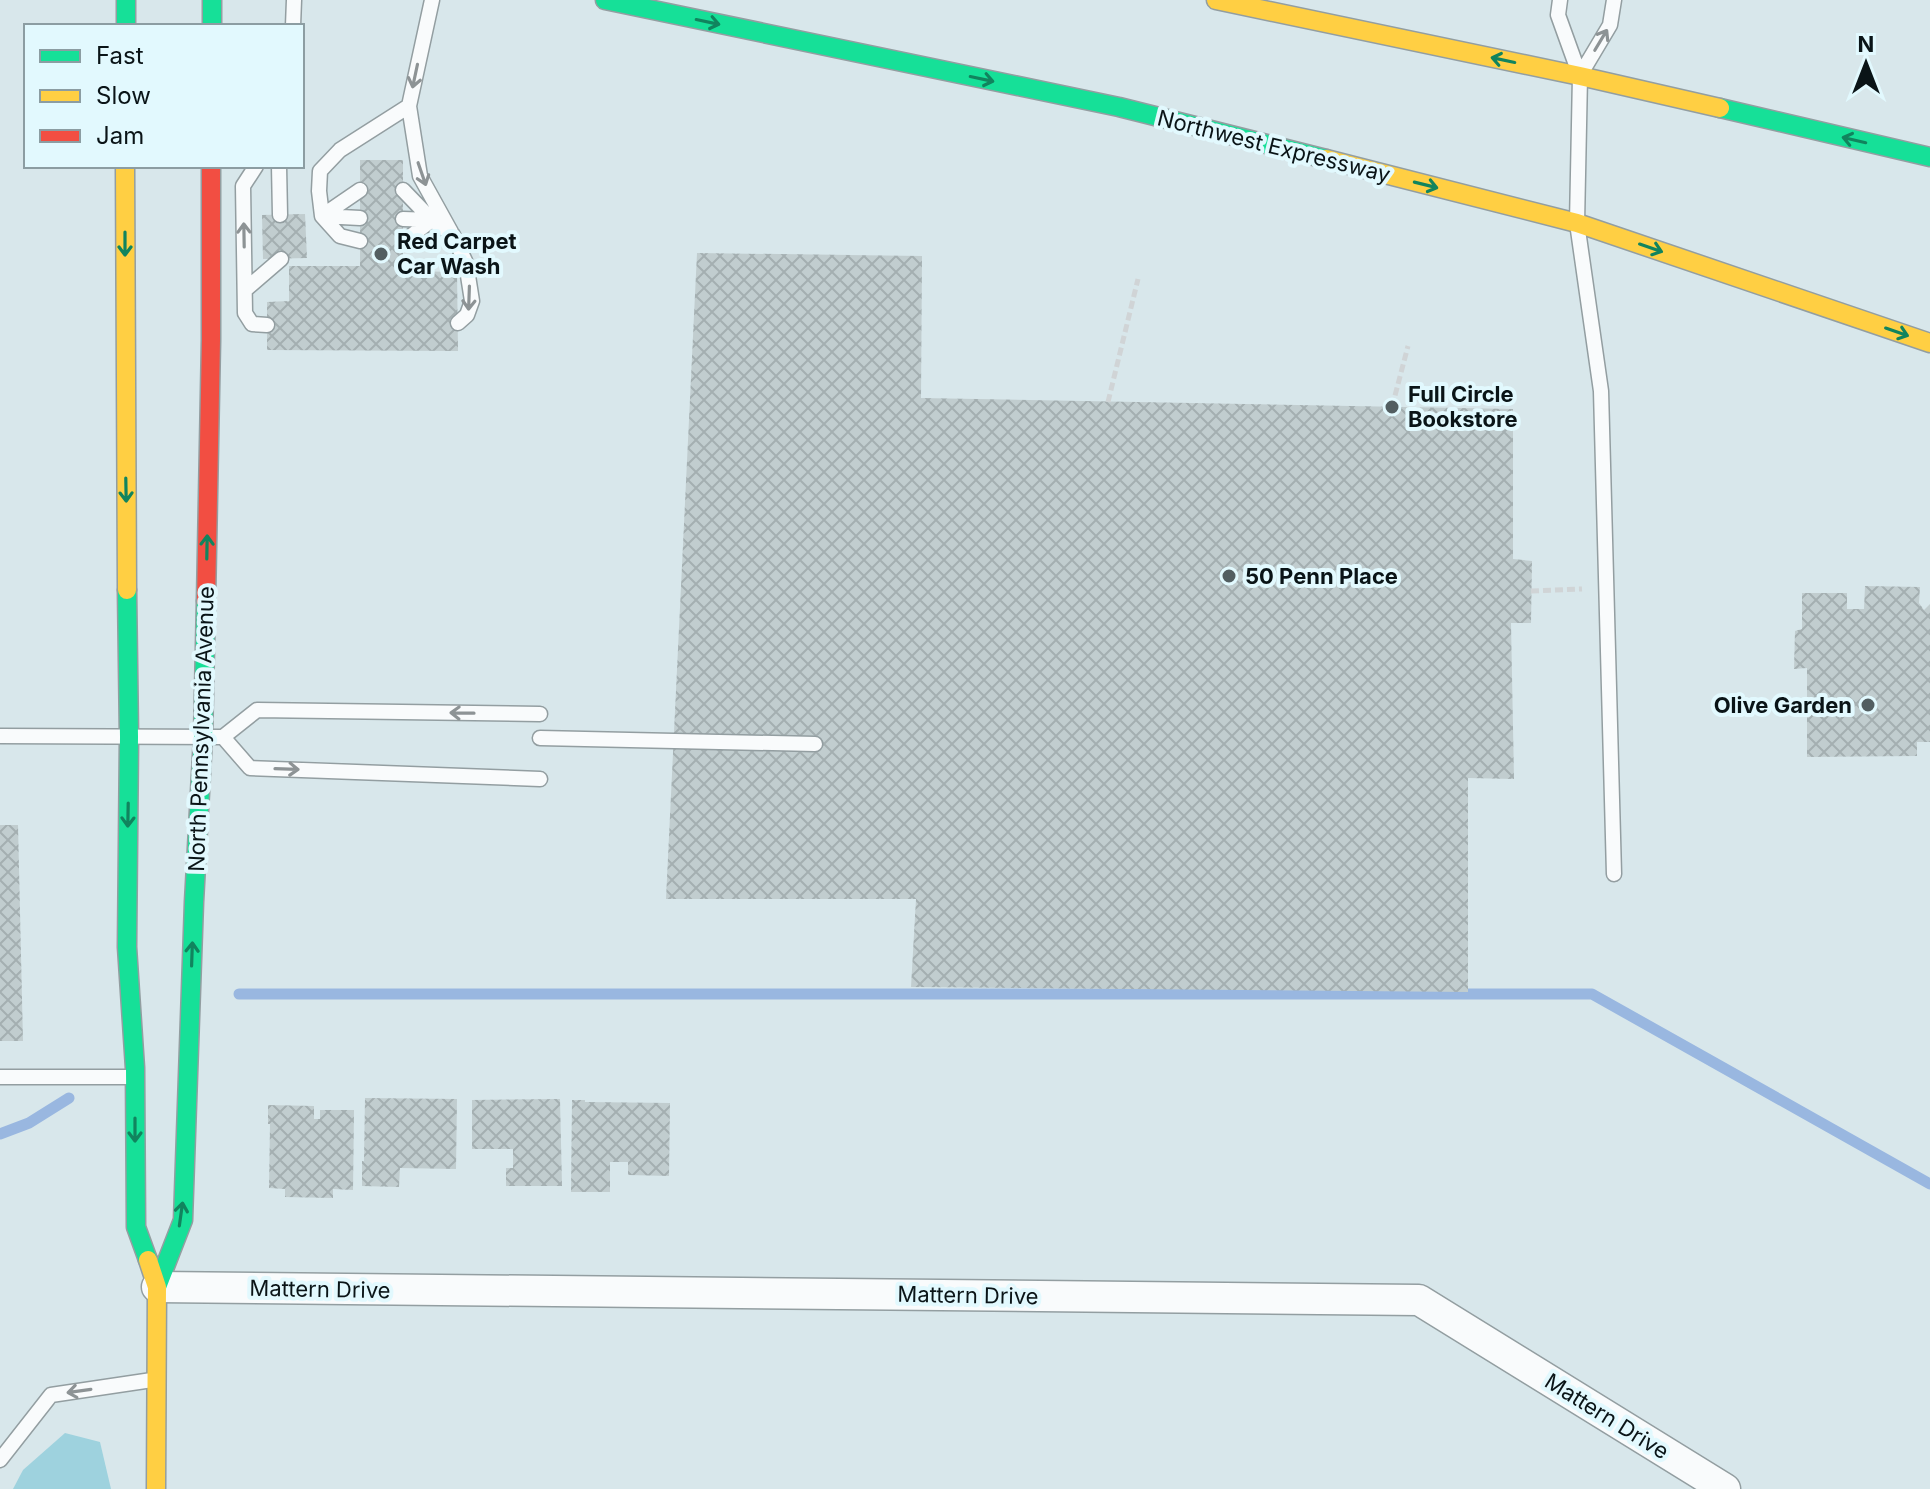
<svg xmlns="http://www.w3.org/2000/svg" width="1930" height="1489" font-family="Inter,sans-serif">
<defs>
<pattern id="building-cross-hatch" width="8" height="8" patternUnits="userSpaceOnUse" patternTransform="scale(2)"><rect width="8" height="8" fill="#c1cdcf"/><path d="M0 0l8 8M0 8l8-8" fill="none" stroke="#a4afb1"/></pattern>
</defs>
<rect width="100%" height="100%" fill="#d8e7eb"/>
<path fill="#9ed2de" d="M 65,1433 L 100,1442 L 111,1489 L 13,1489 L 23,1470 Z"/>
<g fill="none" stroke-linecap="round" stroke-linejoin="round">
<path stroke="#99b7e0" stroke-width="11" d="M 239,994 L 1592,994 L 1930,1184
M 0,1134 L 29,1123 L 69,1098"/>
</g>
<path fill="url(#building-cross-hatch)" d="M 360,160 L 403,160 L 403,271 L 457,272 L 458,351 L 267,350 L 267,302 L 289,301 L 289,266 L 360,266 Z
M 305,214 L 307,258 L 263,259 L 262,215 Z
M 697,253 L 922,256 L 921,398 L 1513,409 L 1513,559 L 1532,561 L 1531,623 L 1511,623 L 1514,779 L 1468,778 L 1468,992 L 911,987 L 916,899 L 666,899 Z
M 1865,586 L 1920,587 L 1919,603 L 1924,610 L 1930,604 L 1930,742 L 1917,742 L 1917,756 L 1807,757 L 1807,668 L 1794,669 L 1795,631 L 1802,629 L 1802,593 L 1847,593 L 1847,609 L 1864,609 Z
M 0,825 L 18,825 L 23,1041 L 0,1041 Z
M 365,1098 L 457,1099 L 456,1169 L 400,1168 L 399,1187 L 362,1186 L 362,1161 L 364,1161 Z
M 560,1099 L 562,1186 L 506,1186 L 506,1168 L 513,1168 L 513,1149 L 472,1149 L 472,1100 Z
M 572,1100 L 585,1100 L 585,1102 L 670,1103 L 669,1176 L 628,1175 L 628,1162 L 610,1162 L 610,1192 L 571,1192 Z
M 268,1105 L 314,1106 L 314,1119 L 320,1119 L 320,1110 L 354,1110 L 353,1190 L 333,1189 L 333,1198 L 285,1197 L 285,1189 L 269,1188 L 270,1124 L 268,1124 Z"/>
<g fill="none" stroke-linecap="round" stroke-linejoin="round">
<g stroke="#939ea1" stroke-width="17">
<path id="lane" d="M 1560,0 L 1558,15 L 1580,76 L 1577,223 L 1601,391 L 1614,874
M 293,26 L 294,0
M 1582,72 L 1610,25 L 1614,0
M 409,106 L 420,176 L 451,232
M 256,166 L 243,186 L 245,313 L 252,324 L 267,325
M 279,166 L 280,215
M 403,190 L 432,220 L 453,235 L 466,263 L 472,301 L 467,315 L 458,323
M 322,216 L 360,190
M 322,216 L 360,218
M 403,219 L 432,220
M 360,241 L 340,236 L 322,216 L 319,191 L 320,171 L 340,150 L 409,106 L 432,0
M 403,242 L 432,220
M 245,290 L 281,259
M 0,736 L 223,737 L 257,710 L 540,714
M 223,737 L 250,768 L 540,779
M 540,738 L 815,744
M 0,1077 L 132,1077
M 0,1460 L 51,1395 L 152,1380"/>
</g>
<g stroke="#939ea1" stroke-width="33">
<path id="street" d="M 157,1287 L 1419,1300 L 1725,1489"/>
</g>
<g stroke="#939ea1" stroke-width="21">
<path id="fast" d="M 126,0 L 126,26
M 212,0 L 212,26
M 605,0 L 1119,107 L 1326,159
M 1720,108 L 1930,157
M 127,590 L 129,737 L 127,947 L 135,1068 L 136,1227 L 148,1260
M 157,1287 L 183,1220 L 194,902 L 203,737 L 206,601"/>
</g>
<g stroke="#939ea1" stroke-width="21">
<path id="slow" d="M 1216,0 L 1580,76 L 1720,108
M 1326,159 L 1577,223 L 1930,343
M 125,166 L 127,590
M 148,1260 L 157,1287 L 156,1489"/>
</g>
<g stroke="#939ea1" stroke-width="21">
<path id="jam" d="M 206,601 L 211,340 L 211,166"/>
</g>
<path stroke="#d0d4d6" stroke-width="5" stroke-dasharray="8 4" stroke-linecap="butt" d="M 1108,402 L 1138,279
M 1392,407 L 1408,346
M 1531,591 L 1582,589"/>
<use href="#lane" stroke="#f9fbfc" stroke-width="14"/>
<use href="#street" stroke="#f9fbfc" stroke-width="30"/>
<use href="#fast" stroke="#16e098" stroke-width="18"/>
<use href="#slow" stroke="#ffcf43" stroke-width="18"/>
<use href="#jam" stroke="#f24e42" stroke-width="18"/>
</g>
<defs><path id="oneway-shaft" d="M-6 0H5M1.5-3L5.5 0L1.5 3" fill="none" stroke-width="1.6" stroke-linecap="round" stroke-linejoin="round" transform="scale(2)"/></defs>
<g stroke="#11845e">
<use href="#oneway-shaft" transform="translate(708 22) rotate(12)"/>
<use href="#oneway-shaft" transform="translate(1503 60) rotate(-168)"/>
<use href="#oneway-shaft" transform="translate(982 79) rotate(12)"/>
<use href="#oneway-shaft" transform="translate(1854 140) rotate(-167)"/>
<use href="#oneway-shaft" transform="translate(1426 185) rotate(14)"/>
<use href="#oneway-shaft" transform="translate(125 244) rotate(90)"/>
<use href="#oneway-shaft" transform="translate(1651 248) rotate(19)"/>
<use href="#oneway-shaft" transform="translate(1897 332) rotate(19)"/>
<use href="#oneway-shaft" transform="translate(126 490) rotate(89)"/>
<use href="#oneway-shaft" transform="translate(207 547) rotate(-89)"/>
<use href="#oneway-shaft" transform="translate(128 815) rotate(91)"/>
<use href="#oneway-shaft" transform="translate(192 954) rotate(-88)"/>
<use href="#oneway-shaft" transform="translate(135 1130) rotate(90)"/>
<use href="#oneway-shaft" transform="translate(181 1214) rotate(-82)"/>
</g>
<g stroke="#8d9395">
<use href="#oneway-shaft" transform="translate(1601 40) rotate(-59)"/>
<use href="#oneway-shaft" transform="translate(415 76) rotate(102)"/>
<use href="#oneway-shaft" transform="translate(422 174) rotate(71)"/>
<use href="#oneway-shaft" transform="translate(244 235) rotate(-91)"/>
<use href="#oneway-shaft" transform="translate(469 298) rotate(92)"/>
<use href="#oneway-shaft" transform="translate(462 713) rotate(-179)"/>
<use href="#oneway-shaft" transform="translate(287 769) rotate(2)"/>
<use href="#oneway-shaft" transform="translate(79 1391) rotate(172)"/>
</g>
<g fill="#525e61" stroke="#e2f9fe" stroke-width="3">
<circle cx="381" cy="254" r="8"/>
<circle cx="1392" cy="407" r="8"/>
<circle cx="1229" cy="576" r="8"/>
<circle cx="1868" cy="705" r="8"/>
</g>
<g text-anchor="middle" stroke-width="8" stroke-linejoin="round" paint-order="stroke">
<g font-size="22" fill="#0a1417" stroke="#e2f9fe">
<text transform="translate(1274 146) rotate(14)" y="8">Northwest Expressway</text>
<text transform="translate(201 729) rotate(-88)" y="8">North Pennsylvania Avenue</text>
<text transform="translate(320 1289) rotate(1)" y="8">Mattern Drive</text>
<text transform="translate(968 1295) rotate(1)" y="8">Mattern Drive</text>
<text transform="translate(1607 1416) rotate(32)" y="8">Mattern Drive</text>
</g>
<g font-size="22" font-weight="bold" fill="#0a1417" stroke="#e2f9fe" text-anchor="start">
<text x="397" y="249">Red Carpet<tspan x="397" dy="25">Car Wash</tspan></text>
<text x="1408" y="402">Full Circle<tspan x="1408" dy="25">Bookstore</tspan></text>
<text x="1245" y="584">50 Penn Place</text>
<text x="1852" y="713" text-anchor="end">Olive Garden</text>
</g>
</g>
<rect x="24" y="24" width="280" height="144" fill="#e2f9fe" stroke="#8c9da2" stroke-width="2"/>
<rect x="40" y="50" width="40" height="12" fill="#16e098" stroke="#8c9da2" stroke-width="2"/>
<text x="96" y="64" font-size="24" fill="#0a1417">Fast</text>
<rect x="40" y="90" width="40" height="12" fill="#ffcf43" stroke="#8c9da2" stroke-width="2"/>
<text x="96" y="104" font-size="24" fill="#0a1417">Slow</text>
<rect x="40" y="130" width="40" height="12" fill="#f24e42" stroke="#8c9da2" stroke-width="2"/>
<text x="96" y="144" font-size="24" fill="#0a1417">Jam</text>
<g transform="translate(1866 64)" stroke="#e2f9fe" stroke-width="6" paint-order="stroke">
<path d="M0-6L14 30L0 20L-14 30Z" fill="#0a1417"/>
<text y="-12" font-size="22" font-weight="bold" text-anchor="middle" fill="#0a1417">N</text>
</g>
</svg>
